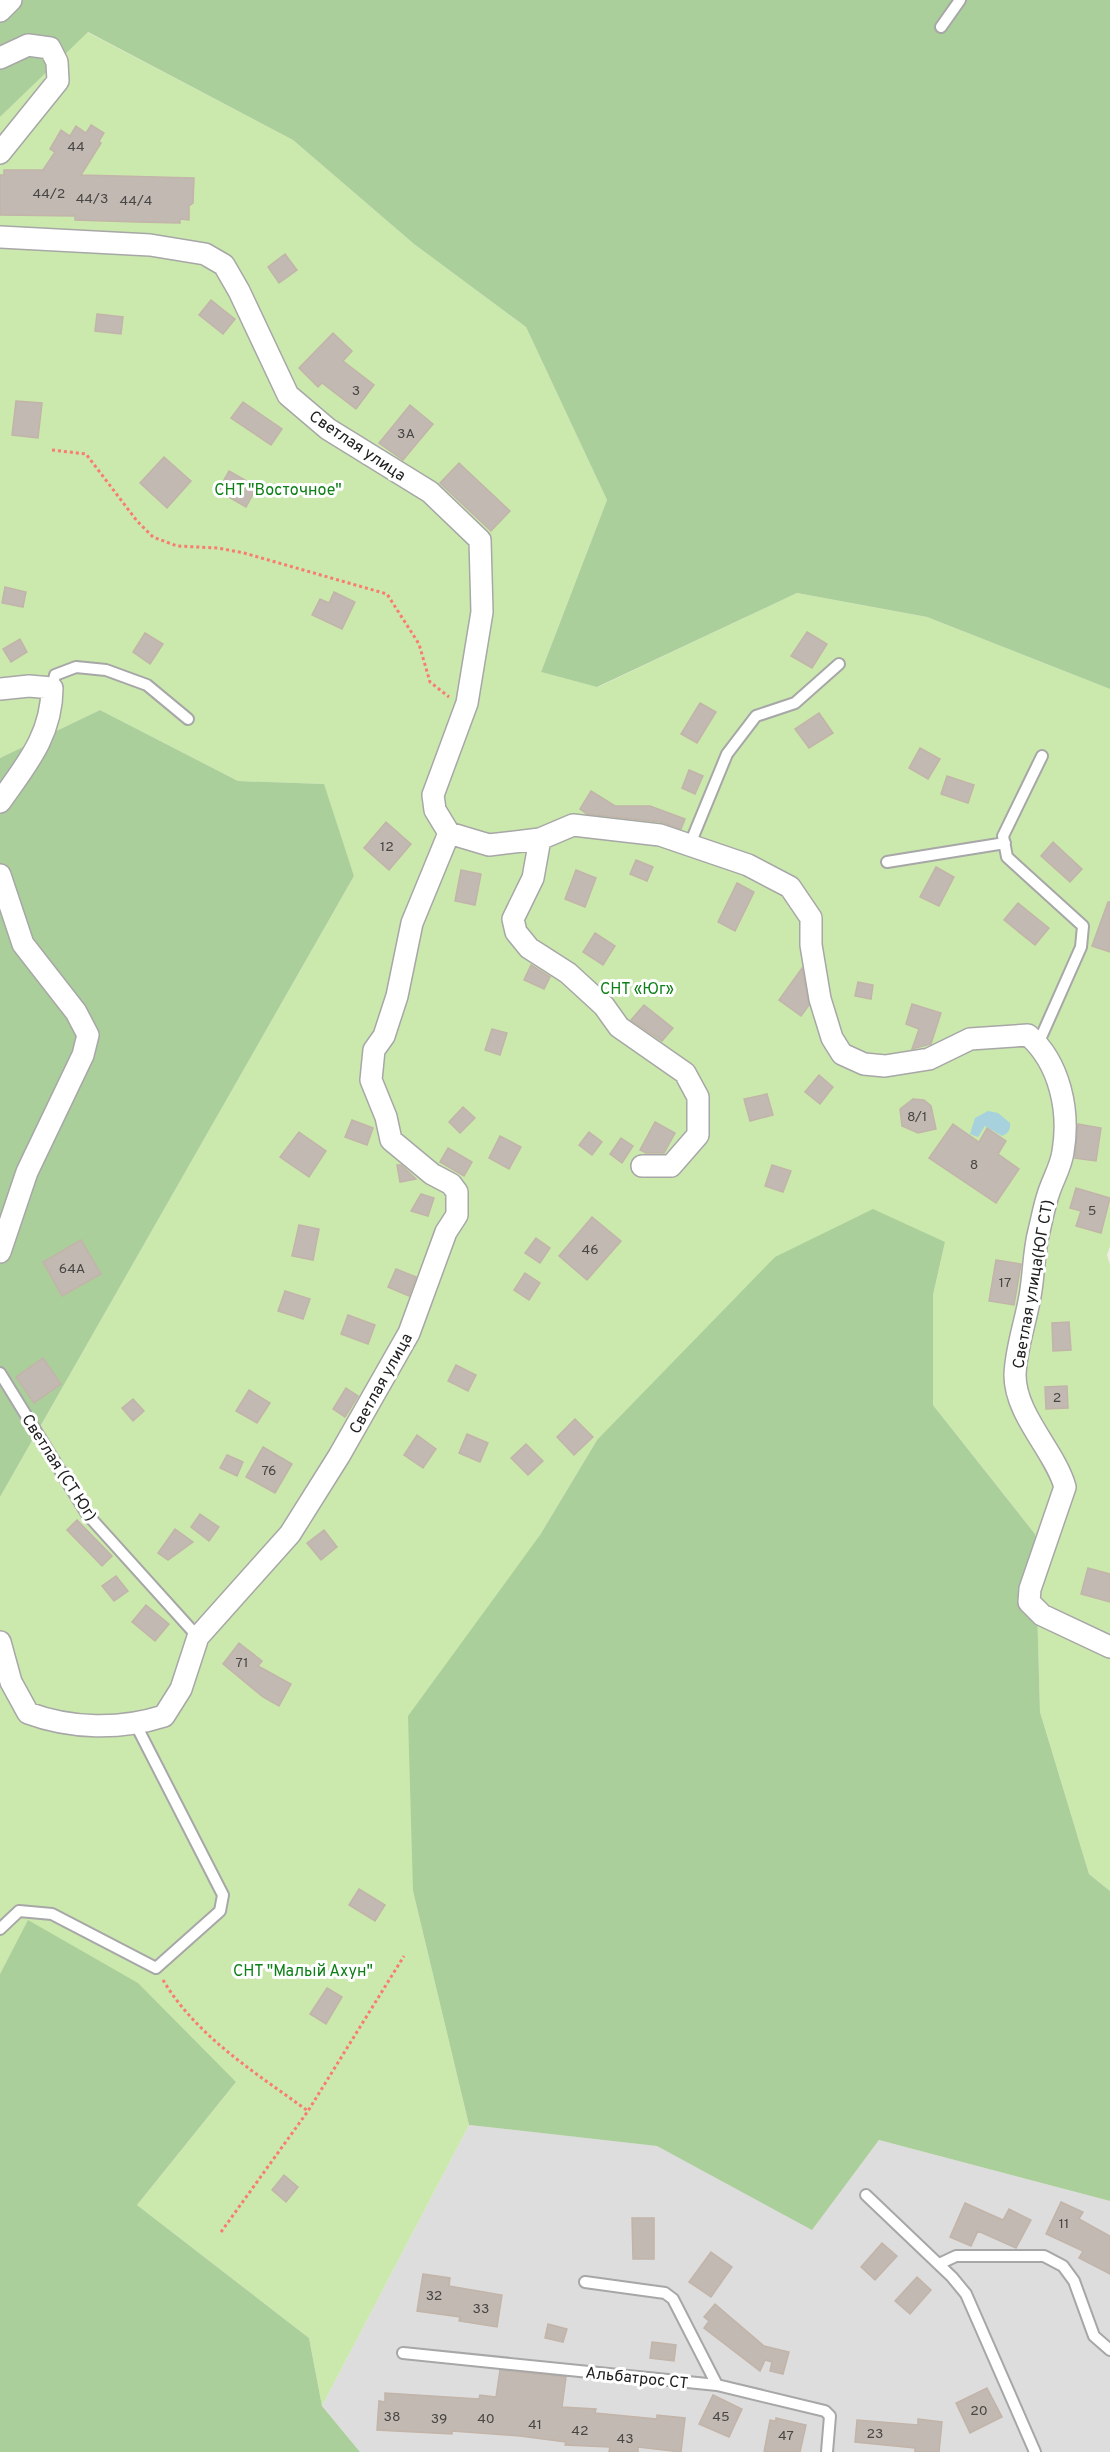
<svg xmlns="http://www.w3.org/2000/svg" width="1110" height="2452" font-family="Overpass,sans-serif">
<rect width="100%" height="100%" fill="#f0ede6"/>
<path fill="#dedddd" d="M 469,2125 L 658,2146 L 812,2229 L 879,2140 L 1110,2201 L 1110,2452 L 360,2452 L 322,2406 Z"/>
<path fill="#cbe9ad" d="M 87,32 L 293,140 L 414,244 L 526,327 L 607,500 L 541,672 L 598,687 L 797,593 L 927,617 L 1110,689 L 1110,1246 L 1107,1255 L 1110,1265 L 1110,1891 L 1089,1874 L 1040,1712 L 1035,1534 L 933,1405 L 933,1295 L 945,1242 L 597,1440 L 540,1535 L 413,1891 L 469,2125 L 322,2406 L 309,2338 L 137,2205 L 236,2082 L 28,1921 L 0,1974 L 0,1497 L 354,876 L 323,784 L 238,781 L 100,710 L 0,758 L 0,117 Z"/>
<path fill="#abcf9b" d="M 0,0 L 1110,0 L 1110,689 L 927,617 L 797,593 L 597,687 L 541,672 L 607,500 L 526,327 L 414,244 L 293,140 L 88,32 L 0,117 Z
M 100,710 L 238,781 L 324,784 L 354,876 L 0,1497 L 0,758 Z
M 873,1209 L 945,1242 L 933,1295 L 933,1405 L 1035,1534 L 1040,1712 L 1089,1874 L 1110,1891 L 1110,2201 L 879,2140 L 812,2230 L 657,2146 L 469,2125 L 413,1891 L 408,1716 L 540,1535 L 597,1440 L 775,1257 Z
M 28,1920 L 138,1983 L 236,2082 L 137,2205 L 309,2338 L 322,2406 L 360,2452 L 0,2452 L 0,1974 Z"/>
<path fill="#a7d1dd" d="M 988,1111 L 998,1113 L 1010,1123 C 1011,1129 1008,1134 1002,1136 L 985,1126 L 978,1137 L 970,1134 L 975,1118 Z"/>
<path fill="#c1b9b2" stroke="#c2b4a9" stroke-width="1.5" d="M 91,125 L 104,133 L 99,141 L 101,143 L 81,175 L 194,178 L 193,203 L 189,206 L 189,220 L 180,219 L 180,223 L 137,222 L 75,220 L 75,216 L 0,215 L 0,175 L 4,175 L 4,170 L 43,170 L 55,152 L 50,149 L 61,130 L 70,136 L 76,126 L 86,133 Z
M 285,254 L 297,270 L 279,283 L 268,267 Z
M 211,300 L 235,319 L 223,334 L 199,315 Z
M 97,314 L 123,317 L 121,334 L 95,331 Z
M 333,333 L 352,351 L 343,361 L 374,385 L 356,409 L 322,383 L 318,387 L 299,368 Z
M 16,401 L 42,403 L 38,438 L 12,435 Z
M 243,402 L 282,429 L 271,445 L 231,418 Z
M 410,405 L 433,424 L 403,460 L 379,443 Z
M 164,457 L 191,481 L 167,508 L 140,483 Z
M 459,463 L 510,511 L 491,531 L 440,483 Z
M 229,471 L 257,487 L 246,507 L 218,491 Z
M 5,587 L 26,592 L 23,607 L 2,603 Z
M 334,592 L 355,602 L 342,629 L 312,615 L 320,599 L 329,603 Z
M 807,632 L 827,644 L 812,668 L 791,656 Z
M 145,633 L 163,644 L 150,664 L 133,652 Z
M 20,639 L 27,652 L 11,662 L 3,649 Z
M 700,703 L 716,712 L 697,743 L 681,734 Z
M 819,713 L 833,733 L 809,748 L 795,729 Z
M 920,748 L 940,759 L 928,779 L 909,768 Z
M 689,770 L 703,776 L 695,794 L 682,788 Z
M 947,776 L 974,785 L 968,803 L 941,794 Z
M 591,791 L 615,806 L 650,806 L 685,819 L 681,829 L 661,822 L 587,814 L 580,809 Z
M 386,822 L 411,844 L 389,870 L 364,848 Z
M 1053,842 L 1082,869 L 1070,882 L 1041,856 Z
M 636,860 L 653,867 L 647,881 L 630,874 Z
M 936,867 L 954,877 L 939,906 L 920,897 Z
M 461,870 L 481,874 L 475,905 L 455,901 Z
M 576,870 L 596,878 L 585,907 L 565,899 Z
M 737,883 L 754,892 L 735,931 L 718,922 Z
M 1108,902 L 1110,902 L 1110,952 L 1092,946 Z
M 1018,903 L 1049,928 L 1035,945 L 1004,920 Z
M 595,933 L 615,946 L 603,965 L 583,952 Z
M 531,965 L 550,977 L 544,989 L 524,980 Z
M 802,968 L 809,1005 L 801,1016 L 779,1000 Z
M 858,982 L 873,985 L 871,999 L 855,996 Z
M 912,1004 L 941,1013 L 931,1044 L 912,1049 L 919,1029 L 906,1024 Z
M 644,1005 L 673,1028 L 662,1041 L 631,1020 Z
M 492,1029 L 507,1033 L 500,1055 L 485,1050 Z
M 819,1075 L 833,1087 L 820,1104 L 805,1092 Z
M 767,1094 L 773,1115 L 750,1121 L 744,1099 Z
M 913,1099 L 924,1100 L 931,1106 L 936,1129 L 918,1133 L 902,1126 L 900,1109 Z
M 463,1107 L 475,1118 L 460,1133 L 449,1122 Z
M 352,1120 L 373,1128 L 367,1145 L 345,1137 Z
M 655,1122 L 675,1133 L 664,1153 L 646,1153 L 640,1150 Z
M 953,1124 L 979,1142 L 987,1128 L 1006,1141 L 998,1154 L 1019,1169 L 996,1203 L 929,1158 Z
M 1078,1124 L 1101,1128 L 1096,1161 L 1075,1158 Z
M 299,1132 L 326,1151 L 309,1177 L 280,1157 Z
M 589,1132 L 602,1142 L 592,1155 L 579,1145 Z
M 500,1136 L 521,1147 L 509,1169 L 489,1158 Z
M 621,1138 L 633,1146 L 622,1163 L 610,1154 Z
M 448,1148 L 472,1162 L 464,1176 L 440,1162 Z
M 397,1165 L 401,1165 L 416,1179 L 400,1182 Z
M 772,1165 L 791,1171 L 783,1192 L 765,1186 Z
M 1076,1188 L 1110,1198 L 1101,1233 L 1076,1226 L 1081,1211 L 1070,1208 Z
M 421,1194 L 434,1198 L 428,1216 L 411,1211 Z
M 592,1217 L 621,1241 L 587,1280 L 559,1256 Z
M 299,1225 L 319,1229 L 313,1260 L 292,1256 Z
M 536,1238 L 550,1248 L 540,1263 L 525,1253 Z
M 81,1240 L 101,1274 L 62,1296 L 43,1262 Z
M 996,1260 L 1021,1264 L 1014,1305 L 989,1301 Z
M 396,1269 L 416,1277 L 409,1296 L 388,1287 Z
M 525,1273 L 540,1283 L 529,1300 L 514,1290 Z
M 285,1291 L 310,1299 L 303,1319 L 278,1311 Z
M 348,1315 L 375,1325 L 368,1344 L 341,1334 Z
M 1069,1322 L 1071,1350 L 1053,1351 L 1052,1323 Z
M 43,1358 L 61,1384 L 34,1403 L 16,1377 Z
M 456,1365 L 476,1375 L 468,1391 L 448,1381 Z
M 1067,1386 L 1068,1408 L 1046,1409 L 1045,1387 Z
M 346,1388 L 358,1396 L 345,1417 L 333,1409 Z
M 249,1390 L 270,1403 L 257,1423 L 236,1411 Z
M 133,1399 L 144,1411 L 133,1421 L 122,1408 Z
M 575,1419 L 593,1437 L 574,1455 L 557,1437 Z
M 467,1434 L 488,1443 L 480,1462 L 459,1453 Z
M 417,1435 L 436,1449 L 423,1468 L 404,1455 Z
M 526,1444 L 543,1461 L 528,1475 L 511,1458 Z
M 263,1447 L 292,1464 L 275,1493 L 246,1477 Z
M 227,1455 L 243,1462 L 237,1476 L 220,1468 Z
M 200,1514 L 219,1527 L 209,1541 L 191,1527 Z
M 77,1520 L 112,1556 L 102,1566 L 67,1530 Z
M 175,1529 L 193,1542 L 168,1560 L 158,1553 Z
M 324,1530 L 337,1547 L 321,1560 L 307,1543 Z
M 1088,1568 L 1110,1574 L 1110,1602 L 1081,1594 Z
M 116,1576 L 128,1591 L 114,1601 L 102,1586 Z
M 146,1605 L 169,1624 L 155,1641 L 132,1622 Z
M 239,1643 L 262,1661 L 258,1666 L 291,1684 L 279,1706 L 263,1697 L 223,1664 Z
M 359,1889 L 385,1905 L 375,1921 L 349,1905 Z
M 327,1988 L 342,1997 L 326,2024 L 310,2014 Z
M 284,2175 L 298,2187 L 286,2202 L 272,2190 Z
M 1061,2202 L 1083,2212 L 1079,2219 L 1110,2236 L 1110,2274 L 1079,2258 L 1083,2251 L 1046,2234 Z
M 965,2203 L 1003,2220 L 1009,2209 L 1031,2220 L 1016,2248 L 978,2231 L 971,2246 L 950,2237 Z
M 632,2218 L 654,2218 L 654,2259 L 633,2259 Z
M 882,2243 L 897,2256 L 875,2280 L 861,2267 Z
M 711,2252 L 732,2267 L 711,2297 L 689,2282 Z
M 423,2274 L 450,2278 L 449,2286 L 502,2295 L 497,2327 L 459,2321 L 460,2317 L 417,2311 Z
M 917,2277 L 931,2290 L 910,2314 L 895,2301 Z
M 715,2304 L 764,2346 L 789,2352 L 783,2374 L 770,2371 L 772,2362 L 765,2360 L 760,2371 L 704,2328 L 709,2321 L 704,2317 Z
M 548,2324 L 567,2329 L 563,2342 L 545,2338 Z
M 652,2342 L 676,2345 L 674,2361 L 650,2358 Z
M 500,2370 L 566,2377 L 562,2407 L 596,2409 L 595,2413 L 657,2419 L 657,2415 L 685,2418 L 681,2452 L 638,2447 L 638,2452 L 609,2452 L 610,2447 L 565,2445 L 566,2442 L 520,2436 L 452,2431 L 452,2434 L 377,2430 L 379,2401 L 385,2402 L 385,2393 L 479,2399 L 480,2395 L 496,2397 Z
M 987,2388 L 1002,2417 L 970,2433 L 956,2403 Z
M 713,2395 L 742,2409 L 729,2437 L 699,2424 Z
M 776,2418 L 806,2425 L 800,2452 L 764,2452 L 770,2420 L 776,2421 Z
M 918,2419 L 942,2422 L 939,2452 L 915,2452 L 915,2448 L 855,2442 L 857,2420 L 918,2425 Z"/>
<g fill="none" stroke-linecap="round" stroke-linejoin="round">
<g stroke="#a7a7a7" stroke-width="14">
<path id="service" d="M 941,27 L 960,0
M 52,688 L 55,675 L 76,667 L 106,670 L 147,685 L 188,719
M 690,844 L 727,754 L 756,716 L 795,703 L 839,664
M 887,862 L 1005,843
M 1038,1044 L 1081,947 L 1083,926 L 1007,857 L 1003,836 L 1042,756
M 0,1373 L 87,1514 L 198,1637
M 0,1929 L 19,1911 L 52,1914 L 156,1968 L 220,1911 L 223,1895 L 136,1725
M 866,2195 L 952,2277 L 966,2294 L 1035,2452
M 939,2264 L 956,2256 L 1044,2256 L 1063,2266 L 1074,2281 L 1094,2336 L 1110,2350
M 585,2282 L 665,2293 L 673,2299 L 717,2385
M 403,2353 L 717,2385 L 825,2411 L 830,2416 L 827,2452"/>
</g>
<g stroke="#a7a7a7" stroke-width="24">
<path id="minor" d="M 0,11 L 11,0
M 0,58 L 28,45 L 50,48 L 57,62 L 58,81 L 0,153
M 0,237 L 150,245 L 205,254 L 224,265 L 239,291 L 288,395 L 328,429 L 430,492 L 480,540 L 482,612 L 467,703 L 433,795 L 435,810 L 449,833 L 412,923 L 397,996 L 384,1036 L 374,1050 L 371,1080 L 386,1117 L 391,1140 L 432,1174 L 451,1184 L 457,1192 L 457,1215 L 446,1232 L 409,1333 L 339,1456 L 290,1534 L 198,1637 L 181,1689 L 164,1716 C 120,1730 71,1729 28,1713 L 11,1682 L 0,1642
M 0,689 L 29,686 L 52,688 C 52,735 26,765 0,802
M 449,833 L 489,845 L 540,839 L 573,825 L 660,835 L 748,865 L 790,887 L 811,918 L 811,945 L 820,999 L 832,1038 L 842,1054 L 864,1064 L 885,1066 L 929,1059 L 970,1039 L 1028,1035 C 1060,1063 1070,1111 1063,1152 C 1061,1167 1052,1181 1048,1195 C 1044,1207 1042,1219 1039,1231 C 1034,1250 1034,1270 1031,1290 C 1027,1319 1016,1346 1015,1375 C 1015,1415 1055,1451 1065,1487 L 1030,1589 L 1029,1602 L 1042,1615 L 1110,1647
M 540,839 L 533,878 L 513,919 L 516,932 L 529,948 L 568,973 L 604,1006 L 619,1027 L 685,1073 L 698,1097 L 698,1135 L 671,1166 L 642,1166
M 0,875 L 23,944 L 76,1012 L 88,1035 L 83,1055 L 27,1172 L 0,1252"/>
</g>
<path stroke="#f87d6f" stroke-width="3" stroke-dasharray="3 3" stroke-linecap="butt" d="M 52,450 L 86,454 L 137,521 L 153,537 L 177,546 L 218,548 L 244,553 L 387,594 L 419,644 L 430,682 L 449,697
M 163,1980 C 197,2037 256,2073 308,2111
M 221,2232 L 308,2111 L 404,1956"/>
<use href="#service" stroke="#fff" stroke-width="10"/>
<use href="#minor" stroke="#fff" stroke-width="21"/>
</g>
<g text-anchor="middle" stroke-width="6" stroke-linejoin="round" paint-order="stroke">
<g font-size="14" fill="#484644">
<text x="76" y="151">44</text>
<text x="49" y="198">44/2</text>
<text x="92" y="203">44/3</text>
<text x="136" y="205">44/4</text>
<text x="356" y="395">3</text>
<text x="406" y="438">3А</text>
<text x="387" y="851">12</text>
<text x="917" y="1121">8/1</text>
<text x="974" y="1169">8</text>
<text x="1092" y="1215">5</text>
<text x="590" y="1254">46</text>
<text x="72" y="1273">64А</text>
<text x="1005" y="1287">17</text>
<text x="1057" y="1402">2</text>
<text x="269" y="1475">76</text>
<text x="242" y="1667">71</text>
<text x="1064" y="2228">11</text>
<text x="434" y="2300">32</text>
<text x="481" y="2313">33</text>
<text x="979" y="2415">20</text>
<text x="392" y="2421">38</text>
<text x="721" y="2421">45</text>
<text x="439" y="2423">39</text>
<text x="486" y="2423">40</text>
<text x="535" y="2429">41</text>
<text x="580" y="2435">42</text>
<text x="875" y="2438">23</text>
<text x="786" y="2440">47</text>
<text x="625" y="2443">43</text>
</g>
<g font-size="16" fill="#202020" stroke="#fff">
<text transform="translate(358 445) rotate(34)" y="6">Светлая улица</text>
<text transform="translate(1032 1284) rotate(-80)" y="6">Светлая улица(ЮГ СТ)</text>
<text transform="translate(380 1383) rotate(-61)" y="6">Светлая улица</text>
<text transform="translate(60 1467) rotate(57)" y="6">Светлая (СТ Юг)</text>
<text transform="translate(637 2377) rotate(6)" y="6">Альбатрос СТ</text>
</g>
<g font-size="16" fill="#0d7f16" stroke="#fff">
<text x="278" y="495">СНТ "Восточное"</text>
<text x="637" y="994">СНТ «Юг»</text>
<text x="303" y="1976">СНТ "Малый Ахун"</text>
</g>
</g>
</svg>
